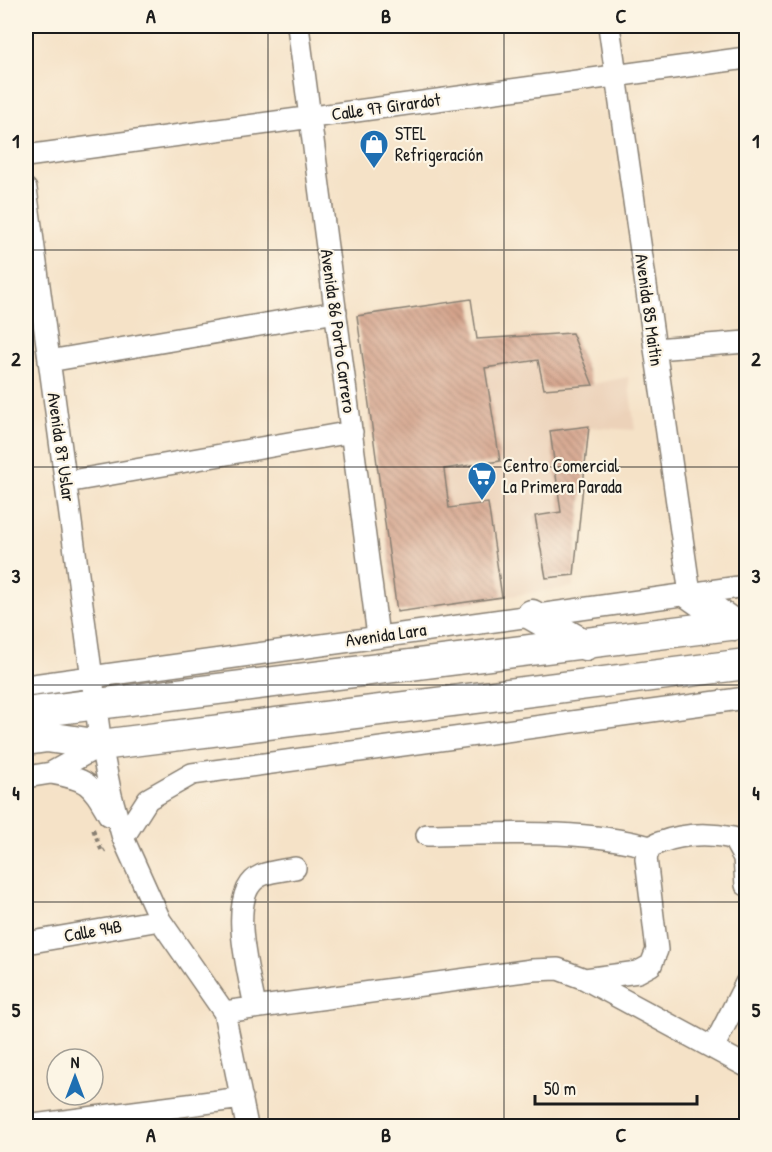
<svg xmlns="http://www.w3.org/2000/svg" width="772" height="1152" font-family="'Patrick Hand',sans-serif">
<defs>
<pattern id="building-back-hatch" width="6" height="6" patternUnits="userSpaceOnUse" patternTransform="scale(1.5)"><rect width="6" height="6" fill="#d4a38b"/><path d="M-1 5l2 2M0 0l6 6M5-1l2 2" fill="none" stroke="#ab8471"/></pattern>
</defs>
<rect width="100%" height="100%" fill="#fcf5e5"/>
<filter id="ink" filterUnits="userSpaceOnUse"><feTurbulence type="fractalNoise" baseFrequency=".0167" numOctaves="2"/><feDisplacementMap in="SourceGraphic" scale="12" xChannelSelector="R" yChannelSelector="G"/><feConvolveMatrix kernelMatrix="1 2 1 2 8 2 1 2 1" color-interpolation-filters="sRGB"/></filter>
<filter id="wash" filterUnits="userSpaceOnUse"><feTurbulence type="fractalNoise" baseFrequency=".008" numOctaves="4" result="noise"/><feDisplacementMap in="SourceGraphic" scale="24" xChannelSelector="R" yChannelSelector="G"/><feGaussianBlur stdDeviation="1.35" result="paint"/><feColorMatrix in="noise" values="0 0 0 0 0 0 0 0 0 0 0 0 0 0 0 0 0 1.4 0 .05"/><feComposite in="paint" operator="in"/></filter>
<g filter="url(#wash)">
<rect width="100%" height="100%" fill="#f5e2c7"/>
<path fill="#ecd2b9" d="M 471,299 L 477,339 L 572,333 L 593,384 L 628,377 L 635,430 L 589,427 L 573,587 L 397,612 L 357,316 Z"/>
<g id="blocks">
<path fill="url(#building-back-hatch)" d="M 471,299 L 477,339 L 572,333 L 593,385 L 544,389 L 538,360 L 485,368 L 500,461 L 444,469 L 449,508 L 488,503 L 502,597 L 397,612 L 357,316 Z
M 589,426 L 574,575 L 546,578 L 535,516 L 561,512 L 550,431 Z"/>
</g>
</g>
<g filter="url(#ink)">
<use href="#blocks" fill-opacity="0" stroke="#887f72" stroke-width="1.5"/>
<g fill="none" stroke-linecap="round" stroke-linejoin="round">
<g stroke="#887f72" stroke-width="24">
<path id="street" d="M 298,26 L 378,636
M 609,26 L 690,594
M 26,156 L 746,58
M 26,189 L 101,745 L 111,795 L 123,838 L 160,920 L 224,1012 L 247,1126
M 655,349 L 746,342
M 49,361 L 336,312
M 66,482 L 352,432
M 26,686 L 746,586
M 51,773 C 88,780 90,782 109,815
M 26,777 L 51,773 L 101,745
M 427,835 C 501,834 578,828 650,847
M 123,838 L 148,799 L 192,774 L 746,698
M 26,943 L 160,920
M 585,979 L 638,972 L 651,965 L 657,950 L 646,858 L 650,847 C 675,834 706,832 733,838 L 744,858 L 746,885
M 255,1007 C 250,976 224,891 262,875 C 272,871 285,870 295,868
M 224,1012 L 532,970 L 558,969 L 585,979 L 746,1066
M 713,1048 L 746,983
M 26,1126 L 242,1098"/>
</g>
<g stroke="#887f72" stroke-width="33">
<path id="secondary" d="M 690,594 L 734,625
M 532,615 L 585,645
M 26,713 L 746,623
M 26,740 L 47,737 L 101,745 L 746,664"/>
</g>
<path stroke="#887f72" stroke-width="4" stroke-dasharray="4.5 4.5" stroke-linecap="butt" d="M 93,829 L 102,852 L 105,850"/>
<use href="#street" stroke="#fff" stroke-width="21"/>
<use href="#secondary" stroke="#fff" stroke-width="30"/>
</g>
</g>
<path fill="none" stroke="#1c1c1c" stroke-width="1.5" stroke-opacity="0.55" d="M 268,26 L 268,1126M 504,26 L 504,1126M 26,250 L 746,250M 26,467 L 746,467M 26,685 L 746,685M 26,902 L 746,902"/>
<defs>
<g id="shop-pin" transform="scale(1.5)"><path d="M0 17L-7.5 6A9.5 9.5 0 1 1 7.5 6Z" fill="#1f6fb2" stroke="#fcf5e5"/><path d="M-5-2.5h2.3a2.7 3.5 0 0 1 5.4 0H5L5.5 6h-11ZM-1.5-2.5h3a1.5 2.3 0 0 0-3 0Z" fill="#fff"/></g>
<g id="supermarket-pin" transform="scale(1.5)"><path d="M0 17L-7.5 6A9.5 9.5 0 1 1 7.5 6Z" fill="#1f6fb2" stroke="#fcf5e5"/><path d="M-6-5.5h2.5l.6 2H6L4.5 2H-2.5L-4.4-4H-6ZM-1.5 3.2a1.3 1.3 0 1 0 .1 0ZM3 3.2a1.3 1.3 0 1 0 .1 0Z" fill="#fff"/></g>
</defs>
<g fill-rule="evenodd">
<use href="#shop-pin" x="374" y="144"/>
<use href="#supermarket-pin" x="482" y="476"/>
</g>
<g text-anchor="middle" stroke-width="4.5" stroke-linejoin="round" paint-order="stroke">
<g font-size="18" fill="#1c1c1c" stroke="#fcf5e5">
<text transform="translate(386 107) rotate(-8)" y="6">Calle 97 Girardot</text>
<text transform="translate(649 310) rotate(82)" y="6">Avenida 85 Maitin</text>
<text transform="translate(338 331) rotate(82)" y="6">Avenida 86 Porto Carrero</text>
<text transform="translate(61 447) rotate(82)" y="6">Avenida 87 Uslar</text>
<text transform="translate(386 635) rotate(-8)" y="6">Avenida Lara</text>
<text transform="translate(93 931) rotate(-10)" y="6">Calle 94B</text>
</g>
<g font-size="18" fill="#1c1c1c" stroke="#fcf5e5" text-anchor="start">
<text x="395" y="140">STEL<tspan x="395" dy="21">Refrigeración</tspan></text>
<text x="503" y="472">Centro Comercial<tspan x="503" dy="21">La Primera Parada</tspan></text>
</g>
</g>
<rect width="772" height="1152" fill="none" stroke="#fcf5e5" stroke-width="66"/>
<g transform="translate(75 1077)"><circle r="28" fill="#fcf5e5" stroke="#a29e95" stroke-width="1.5"/>
<path d="M0-4.5L10 22L0 15L-10 22Z" fill="#1f6fb2"/>
<text y="-9" font-size="16" font-weight="bold" text-anchor="middle" fill="#1c1c1c">N</text>
</g>
<path d="M535 1095v9h162v-9" fill="none" stroke="#1c1c1c" stroke-width="3"/>
<text x="544" y="1095" font-size="18" fill="#1c1c1c" stroke="#fcf5e5" stroke-width="4.5" paint-order="stroke">50 m</text>
<rect x="33" y="33" width="706" height="1086" fill="none" stroke="#1c1c1c" stroke-width="2"/>
<g font-size="20" text-anchor="middle" font-weight="bold" fill="#1c1c1c">
<text x="151" y="23">A</text>
<text x="386" y="23">B</text>
<text x="621" y="23">C</text>
<text x="16" y="148">1</text>
<text x="756" y="148">1</text>
<text x="16" y="366">2</text>
<text x="756" y="366">2</text>
<text x="16" y="583">3</text>
<text x="756" y="583">3</text>
<text x="16" y="800">4</text>
<text x="756" y="800">4</text>
<text x="16" y="1017">5</text>
<text x="756" y="1017">5</text>
<text x="151" y="1142">A</text>
<text x="386" y="1142">B</text>
<text x="621" y="1142">C</text>
</g>
</svg>
